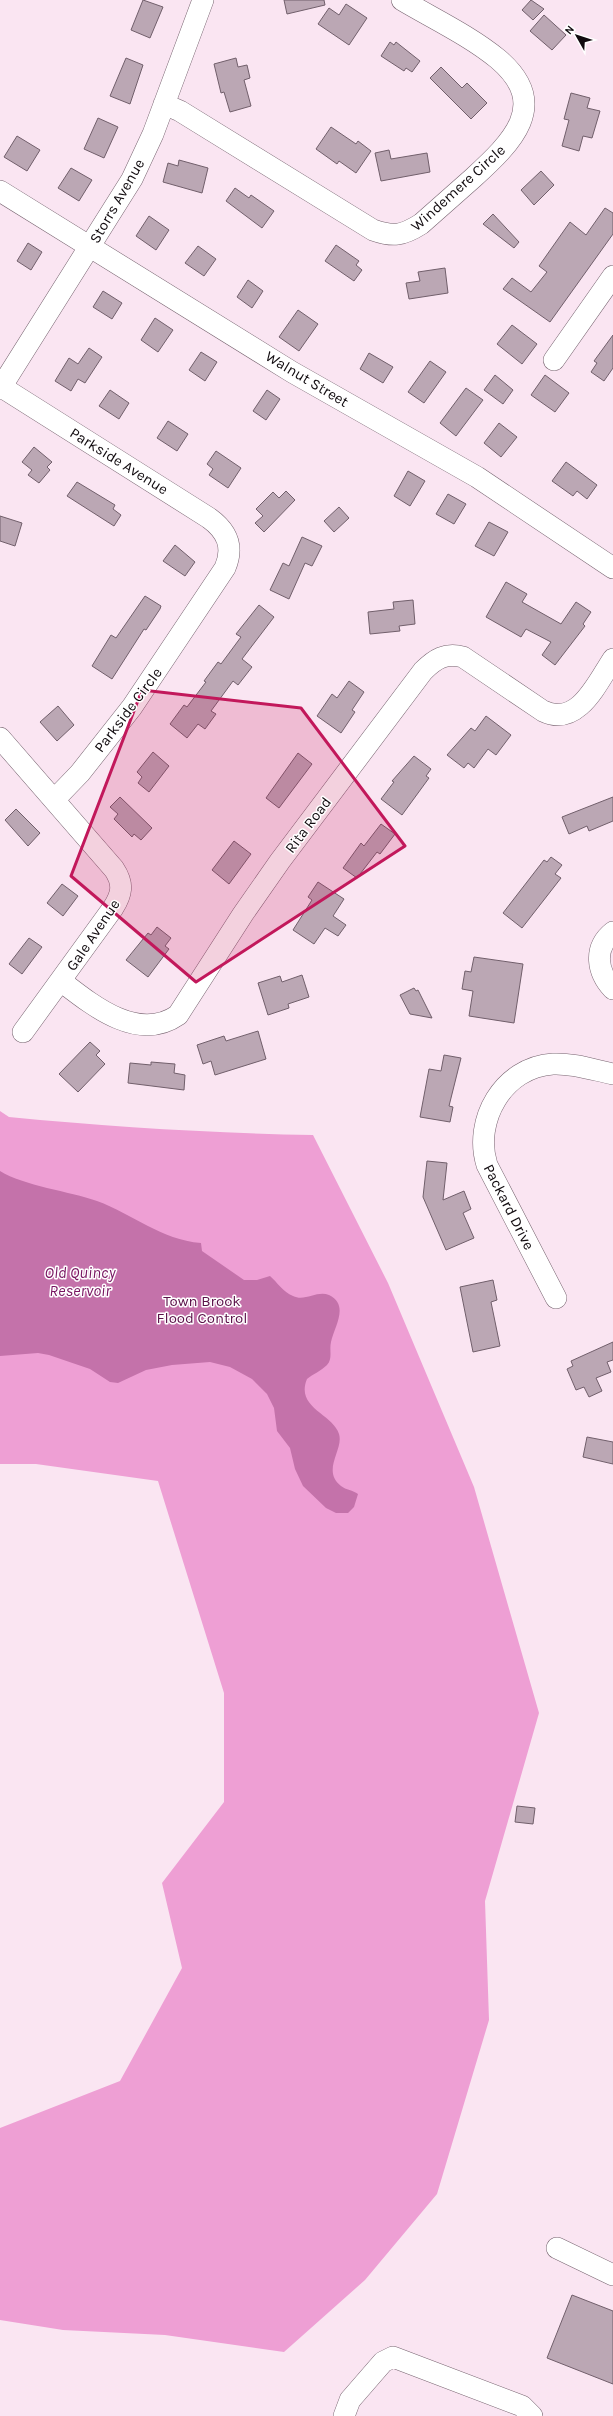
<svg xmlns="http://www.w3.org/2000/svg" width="613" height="2416" font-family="Karla,sans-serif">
<rect width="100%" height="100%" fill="#fae5f2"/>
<path fill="#ee9fd4" d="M 0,1111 L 9,1117 C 111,1127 211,1133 313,1135 L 388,1283 L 474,1487 L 539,1713 L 485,1901 L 489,2020 L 437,2194 L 365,2280 L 284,2352 L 165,2335 L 63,2330 L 0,2320 L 0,2128 L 120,2081 L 182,1968 L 162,1883 L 224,1802 L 224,1693 L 158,1481 L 36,1464 L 0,1464 Z"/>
<path fill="#c472aa" d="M 0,1171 C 24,1186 69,1191 97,1201 C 133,1214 161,1240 201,1243 L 202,1251 L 244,1280 L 257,1280 L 270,1276 C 277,1282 283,1292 293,1296 C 305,1302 317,1290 329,1295 C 350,1305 334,1327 331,1342 C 329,1350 333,1358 327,1365 C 321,1371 313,1374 307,1379 C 295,1408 333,1414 339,1434 C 344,1450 321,1470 341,1486 C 346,1490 353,1490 358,1494 L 354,1507 L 348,1513 L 336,1513 L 326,1508 L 303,1486 L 295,1469 L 290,1448 L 277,1431 L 274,1408 L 267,1394 L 252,1379 L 230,1367 L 210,1362 L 172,1365 L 146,1370 L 118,1383 L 110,1382 L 90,1369 L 49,1355 L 38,1353 L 0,1356 Z"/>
<path fill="#bba7b4" stroke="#715f6b" d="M 143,0 L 163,7 L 150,38 L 131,30 Z
M 284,0 L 324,0 L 325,5 L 287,14 Z
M 531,0 L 544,9 L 533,20 L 522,10 Z
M 346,4 L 367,18 L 349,45 L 318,24 L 329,8 L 339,15 Z
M 544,15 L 566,35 L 552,50 L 530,31 Z
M 390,42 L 394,45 L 396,42 L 420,61 L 412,72 L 406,68 L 404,71 L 381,56 Z
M 126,58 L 143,65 L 130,104 L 110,96 Z
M 236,58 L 238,67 L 247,65 L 250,78 L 244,80 L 251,106 L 230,112 L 224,92 L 221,93 L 214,64 Z
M 441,67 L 462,88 L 467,83 L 487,103 L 471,119 L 430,78 Z
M 571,93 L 590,98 L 587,108 L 600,111 L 592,138 L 583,136 L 579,151 L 562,146 L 569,120 L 564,119 Z
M 98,118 L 118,127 L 104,158 L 84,149 Z
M 331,127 L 356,144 L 358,141 L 371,151 L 356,173 L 339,161 L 337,164 L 316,149 Z
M 17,136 L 40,150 L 27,171 L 4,157 Z
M 389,150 L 391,159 L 427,153 L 430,172 L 381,181 L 375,153 Z
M 179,160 L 208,168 L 202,193 L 163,182 L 168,163 L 178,166 Z
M 71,168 L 92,180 L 79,201 L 58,188 Z
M 541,171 L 554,185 L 534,205 L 521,190 Z
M 235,188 L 249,198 L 251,195 L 274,211 L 262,228 L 226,201 Z
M 605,208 L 613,213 L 613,234 L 550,322 L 503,289 L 512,278 L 531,292 L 547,272 L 539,266 L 570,222 L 586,235 Z
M 493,214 L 519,242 L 514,248 L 483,224 Z
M 149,216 L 169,230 L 156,250 L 136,236 Z
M 28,243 L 42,252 L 31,270 L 17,261 Z
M 336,245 L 359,261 L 356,265 L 362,270 L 354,281 L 325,261 Z
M 198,246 L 216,259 L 204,276 L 185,263 Z
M 445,268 L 448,293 L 409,299 L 406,283 L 420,281 L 418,272 Z
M 248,280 L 263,291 L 252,308 L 237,297 Z
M 103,291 L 122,303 L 112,319 L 93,307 Z
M 298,310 L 318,324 L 299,351 L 279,337 Z
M 155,318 L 173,330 L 158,352 L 141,340 Z
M 512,325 L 537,344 L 522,364 L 497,344 Z
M 613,335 L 613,368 L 604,381 L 591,372 L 597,363 L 594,361 Z
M 89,348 L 102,357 L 85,383 L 78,379 L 71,391 L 55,381 L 69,358 L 78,364 Z
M 201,352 L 217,362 L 205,381 L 189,370 Z
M 369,353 L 393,367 L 383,383 L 360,369 Z
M 430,361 L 446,372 L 424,403 L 408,392 Z
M 495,375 L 513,390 L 503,404 L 484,390 Z
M 545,375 L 569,393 L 555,412 L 531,395 Z
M 466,388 L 483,400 L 456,436 L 440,423 Z
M 110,390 L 129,403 L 119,419 L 99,406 Z
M 267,390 L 280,399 L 266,420 L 253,411 Z
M 168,421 L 188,434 L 177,451 L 157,438 Z
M 499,423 L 517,437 L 501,457 L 484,443 Z
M 34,447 L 52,462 L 47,467 L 50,470 L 39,483 L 28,475 L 32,470 L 22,462 Z
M 216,451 L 241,468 L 228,488 L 209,475 L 213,469 L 207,464 Z
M 566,462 L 597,485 L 587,499 L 577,491 L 573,496 L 552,481 Z
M 408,471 L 425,481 L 410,506 L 394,496 Z
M 77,482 L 115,505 L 113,509 L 121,515 L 114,526 L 67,496 Z
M 286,491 L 295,500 L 264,532 L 255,523 L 263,516 L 256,509 L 273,492 L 279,498 Z
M 448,494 L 466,504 L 454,524 L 436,514 Z
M 339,507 L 349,518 L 334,532 L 324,521 Z
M 0,516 L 22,523 L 15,546 L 0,541 Z
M 489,522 L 508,532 L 494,556 L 475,546 Z
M 302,537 L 322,546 L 312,566 L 305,563 L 289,599 L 270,590 L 283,563 L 289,566 Z
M 175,545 L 195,562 L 185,576 L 163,561 Z
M 506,582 L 527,594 L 522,602 L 561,624 L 576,602 L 591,612 L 583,624 L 585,626 L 555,665 L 542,655 L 551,642 L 526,629 L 521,637 L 486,617 Z
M 145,596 L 161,606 L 160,609 L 146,630 L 144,629 L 112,679 L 92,666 L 111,635 L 116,638 Z
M 413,600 L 415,624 L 399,626 L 400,631 L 370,634 L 368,612 L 394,609 L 393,602 Z
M 259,605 L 274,617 L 242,659 L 252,667 L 238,685 L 233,681 L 211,711 L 216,714 L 205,729 L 198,724 L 187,738 L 170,724 L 184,705 L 187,707 L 206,682 L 204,681 L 218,662 L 221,664 L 241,637 L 236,634 Z
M 349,681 L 364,692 L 352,710 L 355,712 L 341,733 L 317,716 L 332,694 L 337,698 Z
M 58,706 L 74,725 L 57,741 L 40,722 Z
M 486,716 L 511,735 L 496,755 L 488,749 L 474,768 L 468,763 L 464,768 L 447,755 L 471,728 L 475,731 Z
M 153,752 L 169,766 L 149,792 L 138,783 L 142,777 L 137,772 Z
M 298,753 L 312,764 L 279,808 L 266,798 Z
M 414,756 L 431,769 L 426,776 L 429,778 L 402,815 L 381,799 L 394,782 L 392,781 Z
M 120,797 L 152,828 L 141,840 L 134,834 L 132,837 L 114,819 L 118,814 L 110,807 Z
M 613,797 L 613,821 L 589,831 L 587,826 L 569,834 L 562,817 Z
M 16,809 L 40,833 L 28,846 L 5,820 Z
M 381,824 L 395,834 L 380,854 L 377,852 L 357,878 L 343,868 L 361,843 L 364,846 Z
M 234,841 L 251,854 L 229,884 L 212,870 Z
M 551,857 L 562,865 L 555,874 L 561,878 L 522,928 L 503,913 L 544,860 L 547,862 Z
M 318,882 L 344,899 L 333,916 L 346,925 L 338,936 L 325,928 L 314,944 L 293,930 L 312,900 L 308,897 Z
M 62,884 L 78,896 L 63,916 L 47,903 Z
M 157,927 L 171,938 L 165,946 L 169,949 L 148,977 L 126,960 L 148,933 L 151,935 Z
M 29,938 L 42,947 L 22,974 L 9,964 Z
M 474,957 L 523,964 L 514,1023 L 469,1016 L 473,991 L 462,989 L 465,971 L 471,972 Z
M 302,975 L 309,997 L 288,1004 L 289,1008 L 268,1015 L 258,983 L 280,976 L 282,982 Z
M 414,988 L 416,991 L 418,990 L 432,1018 L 410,1014 L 400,995 Z
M 258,1031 L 266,1059 L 215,1075 L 211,1061 L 203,1064 L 197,1045 L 224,1036 L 226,1041 Z
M 90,1042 L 100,1051 L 96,1055 L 105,1064 L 78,1092 L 59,1074 Z
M 444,1055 L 461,1058 L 449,1106 L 453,1107 L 450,1122 L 420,1117 L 429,1069 L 441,1071 Z
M 151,1062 L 175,1064 L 174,1073 L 185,1075 L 184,1090 L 128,1083 L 130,1063 L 151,1065 Z
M 427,1161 L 447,1163 L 443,1200 L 464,1191 L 471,1209 L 463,1213 L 474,1238 L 446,1250 L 423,1197 Z
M 493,1280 L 497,1300 L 491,1302 L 500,1346 L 473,1352 L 460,1287 Z
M 613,1342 L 613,1360 L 607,1362 L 611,1372 L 596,1378 L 602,1391 L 589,1397 L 584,1387 L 576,1390 L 567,1369 L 573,1366 L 571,1361 Z
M 587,1437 L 613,1442 L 613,1464 L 583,1457 Z
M 517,1806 L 535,1808 L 533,1824 L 515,1822 Z
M 572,2295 L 613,2311 L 613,2384 L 547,2358 Z"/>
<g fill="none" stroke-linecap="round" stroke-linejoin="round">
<g stroke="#776470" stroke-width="22">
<path id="minor" d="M 164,104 L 180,111 L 373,230 C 393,237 402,236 421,224 C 438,209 456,193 473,178 C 511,143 552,105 498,59 C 470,36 434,19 402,0
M 0,191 L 292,372 L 477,477 L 613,568
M 554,360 L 613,276
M 0,386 L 209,518 C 227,531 234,547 225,568 L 132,707 L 80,773 L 55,799
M 0,389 L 132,179 L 153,134 L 203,0
M 0,738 L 114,869 C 124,884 122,894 113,908 L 23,1032
M 613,932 C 593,948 597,972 613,989
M 61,981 C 92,1005 138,1043 178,1015 L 243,914 L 280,861 L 423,671 C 435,659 446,652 463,657 L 543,711 C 578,728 597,683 613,659
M 556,1298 L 487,1165 C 473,1121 503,1067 553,1064 C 573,1063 594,1070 613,1074
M 557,2248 L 613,2275
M 344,2416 L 350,2400 L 383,2362 L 393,2357 L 522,2406 L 532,2416"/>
</g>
<use href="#minor" stroke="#fff" stroke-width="21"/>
</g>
<path fill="#c2185b" fill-opacity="0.2" stroke="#c2185b" stroke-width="3" stroke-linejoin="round" d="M 142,690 L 301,708 L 405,846 L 196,982 L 71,876 Z"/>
<g text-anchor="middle" stroke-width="3" stroke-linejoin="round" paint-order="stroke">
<g font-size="15" fill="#110b0f" stroke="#fff">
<text transform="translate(458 188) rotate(-42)" y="5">Windemere Circle</text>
<text transform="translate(117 201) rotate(-60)" y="5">Storrs Avenue</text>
<text transform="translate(307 379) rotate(31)" y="5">Walnut Street</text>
<text transform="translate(119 461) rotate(32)" y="5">Parkside Avenue</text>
<text transform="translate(128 710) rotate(-53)" y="5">Parkside Circle</text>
<text transform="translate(308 825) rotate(-53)" y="5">Rita Road</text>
<text transform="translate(93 935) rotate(-56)" y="5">Gale Avenue</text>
<text transform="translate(509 1207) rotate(63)" y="5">Packard Drive</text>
</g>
<g font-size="15" fill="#5b1149" stroke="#fff">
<text x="202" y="1306">Town Brook<tspan x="202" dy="17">Flood Control</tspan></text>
</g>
<g font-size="16" font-style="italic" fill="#781561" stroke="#fff">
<text x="80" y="1278">Old Quincy<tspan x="80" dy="18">Reservoir</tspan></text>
</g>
</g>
<g transform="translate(577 36) rotate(309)" stroke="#ffffff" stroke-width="3" paint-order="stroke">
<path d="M0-3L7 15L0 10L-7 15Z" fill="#110b0f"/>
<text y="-6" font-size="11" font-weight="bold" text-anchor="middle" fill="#110b0f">N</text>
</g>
</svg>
